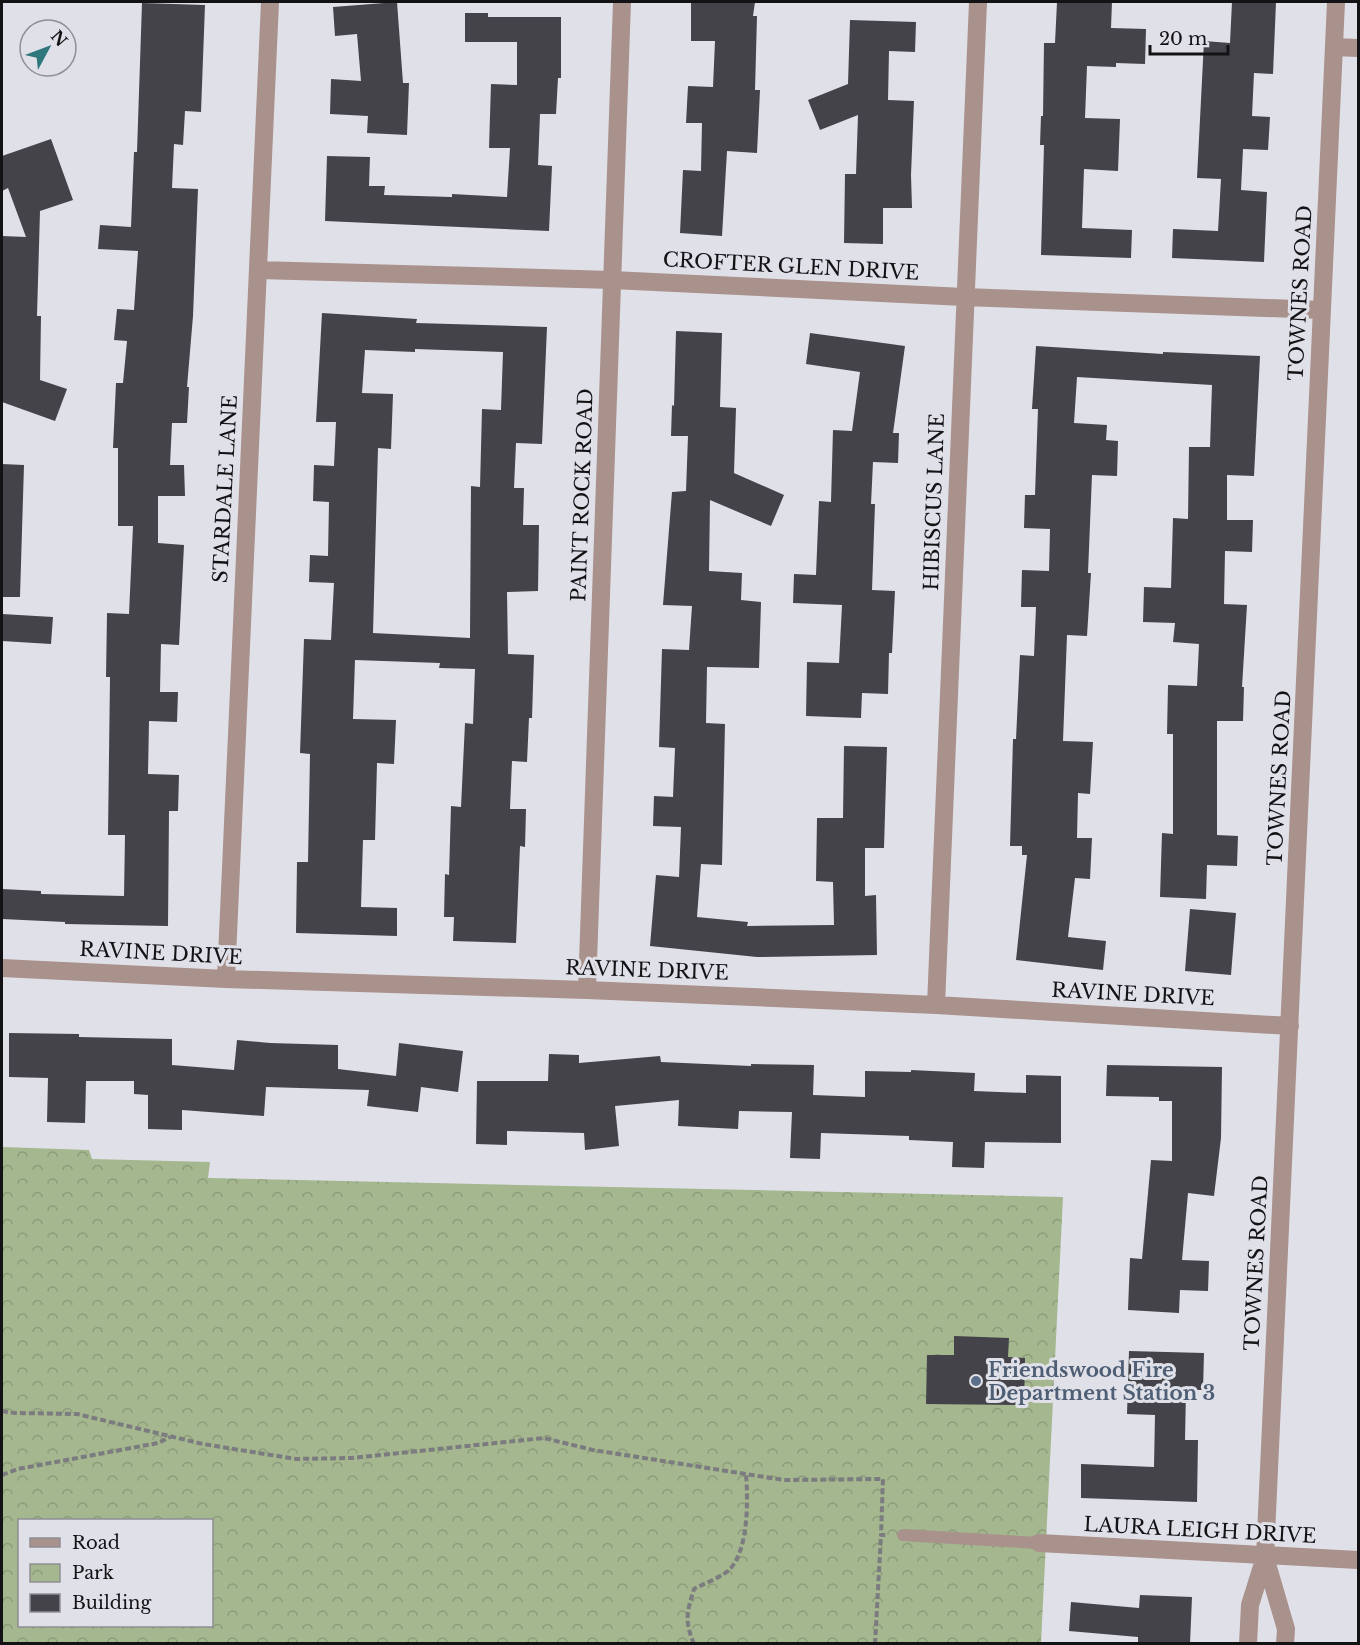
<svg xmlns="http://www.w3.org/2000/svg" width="1360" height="1645" font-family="'Libre Baskerville',serif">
<defs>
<pattern id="park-crowns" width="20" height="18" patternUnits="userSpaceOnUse" patternTransform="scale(1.5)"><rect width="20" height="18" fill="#a4b78e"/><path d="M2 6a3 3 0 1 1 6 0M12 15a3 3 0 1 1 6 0" fill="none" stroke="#8c9c7a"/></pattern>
</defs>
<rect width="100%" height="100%" fill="#e0e0e8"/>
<path fill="url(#park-crowns)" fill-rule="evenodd" d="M 2,1147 L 89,1150 L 92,1159 L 210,1162 L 208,1178 L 1063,1197 L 1041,1643 L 2,1644 ZM 20,1520 L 212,1520 L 212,1626 L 20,1626 Z"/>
<path fill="#434349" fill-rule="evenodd" d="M 397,2 L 403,83 L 409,83 L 407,135 L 367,133 L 368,116 L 330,114 L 331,79 L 361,81 L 357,34 L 335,36 L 333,7 Z
M 691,2 L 755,2 L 753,16 L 757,16 L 755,90 L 760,90 L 757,153 L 727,151 L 722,236 L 680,233 L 683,170 L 701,171 L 702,123 L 686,123 L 688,86 L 713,87 L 715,41 L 691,41 Z
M 1057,2 L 1112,2 L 1111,28 L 1146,29 L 1145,64 L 1116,63 L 1116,67 L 1087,66 L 1085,118 L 1120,119 L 1118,171 L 1084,169 L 1082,228 L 1132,230 L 1131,258 L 1041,255 L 1044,145 L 1040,145 L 1041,116 L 1043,116 L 1044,43 L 1055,43 Z
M 1232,2 L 1276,2 L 1273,74 L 1254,73 L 1252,116 L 1270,117 L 1268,150 L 1243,149 L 1241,190 L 1267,192 L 1264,262 L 1172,258 L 1173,229 L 1218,231 L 1221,179 L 1197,178 L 1204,41 L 1230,43 Z
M 142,3 L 205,5 L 201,112 L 185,111 L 183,145 L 174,144 L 172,188 L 198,189 L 193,316 L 187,387 L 189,387 L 187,423 L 172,423 L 170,465 L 184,465 L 185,496 L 158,496 L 158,543 L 184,545 L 179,645 L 161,644 L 160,692 L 178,692 L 177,722 L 149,721 L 148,774 L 179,775 L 178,811 L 169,811 L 168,926 L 65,924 L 65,922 L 2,919 L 2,889 L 41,891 L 41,894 L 124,896 L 125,835 L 108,835 L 110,677 L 106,677 L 107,613 L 129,614 L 133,526 L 118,526 L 118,448 L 113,448 L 116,383 L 123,383 L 127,341 L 114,340 L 117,309 L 134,310 L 138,251 L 98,249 L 100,225 L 131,227 L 134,152 L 137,152 Z
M 465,13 L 488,13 L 488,17 L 561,17 L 561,78 L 558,78 L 556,114 L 540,114 L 538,165 L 552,166 L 549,231 L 325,221 L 327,156 L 370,157 L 369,186 L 385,186 L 384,195 L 452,197 L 452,194 L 507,197 L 510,148 L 489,148 L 491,84 L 517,85 L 517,42 L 465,42 Z
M 850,20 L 916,22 L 915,52 L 889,51 L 888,100 L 914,101 L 911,175 L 912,208 L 883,208 L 883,244 L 844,243 L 845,174 L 856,174 L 858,115 L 820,130 L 808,100 L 848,84 Z
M 51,139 L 73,200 L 40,211 L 37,316 L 41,316 L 40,380 L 67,389 L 55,421 L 2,402 L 2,236 L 26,237 L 8,188 L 2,191 L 2,156 Z
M 322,313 L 417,319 L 416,323 L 547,327 L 542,444 L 516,443 L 514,488 L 524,488 L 523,525 L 539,525 L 538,591 L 507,592 L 508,654 L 534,655 L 532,718 L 529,718 L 527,762 L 512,761 L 510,809 L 526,809 L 525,847 L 520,846 L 516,943 L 453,941 L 454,917 L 444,917 L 445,874 L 449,875 L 451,806 L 461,807 L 465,723 L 473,724 L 475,669 L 439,668 L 440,663 L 355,660 L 353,719 L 396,720 L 394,764 L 377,763 L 375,840 L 363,840 L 361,907 L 397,908 L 397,936 L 296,933 L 297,862 L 308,862 L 310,754 L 300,753 L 304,639 L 331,640 L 334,583 L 309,582 L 310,555 L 328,556 L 329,502 L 313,501 L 314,465 L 334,466 L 336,422 L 316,422 ZM 415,349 L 503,352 L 501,410 L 482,409 L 480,487 L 471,486 L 470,638 L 373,633 L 378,448 L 391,449 L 393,394 L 362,393 L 365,350 L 415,352 Z
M 676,331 L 722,333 L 720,407 L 736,408 L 734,473 L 784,495 L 771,526 L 710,500 L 709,571 L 742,573 L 741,600 L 761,602 L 759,668 L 707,667 L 706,723 L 725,724 L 722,865 L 701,864 L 697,917 L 748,922 L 747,926 L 834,925 L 833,882 L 816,881 L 817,818 L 843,818 L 844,746 L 887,747 L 884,848 L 865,848 L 865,896 L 876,895 L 877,955 L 757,957 L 650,946 L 656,875 L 679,877 L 681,827 L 653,826 L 654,796 L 673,797 L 675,748 L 659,747 L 662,649 L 689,650 L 692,606 L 663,605 L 672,492 L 686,491 L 688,436 L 671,436 L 672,405 L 674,406 Z
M 810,333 L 905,346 L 893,433 L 899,433 L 898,463 L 873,462 L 871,504 L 875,504 L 872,590 L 895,591 L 892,653 L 889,653 L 888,694 L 862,693 L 861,718 L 806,716 L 807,662 L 839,663 L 842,605 L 793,603 L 794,574 L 816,575 L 819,501 L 831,502 L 833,430 L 852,431 L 860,372 L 806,364 Z
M 1036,346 L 1163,354 L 1163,352 L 1260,356 L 1254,476 L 1227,475 L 1227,520 L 1253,520 L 1252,552 L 1225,551 L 1224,604 L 1247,605 L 1242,687 L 1244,687 L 1243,721 L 1217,721 L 1217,835 L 1238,836 L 1237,866 L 1207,865 L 1206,899 L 1160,897 L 1162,833 L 1173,834 L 1173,734 L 1167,734 L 1168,685 L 1197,686 L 1199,644 L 1173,642 L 1175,623 L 1143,622 L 1144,587 L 1171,588 L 1173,518 L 1188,519 L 1189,447 L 1210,447 L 1212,385 L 1077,377 L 1074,423 L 1107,425 L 1106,440 L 1118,441 L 1117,476 L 1092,475 L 1088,573 L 1091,573 L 1087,636 L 1067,635 L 1063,741 L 1093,742 L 1090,794 L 1078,793 L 1077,838 L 1092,838 L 1090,879 L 1075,878 L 1068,937 L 1106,941 L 1103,970 L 1016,960 L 1027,855 L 1022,855 L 1022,846 L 1010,846 L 1013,739 L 1016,739 L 1020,655 L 1034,656 L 1036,607 L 1021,607 L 1022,570 L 1049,571 L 1050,529 L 1024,528 L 1025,495 L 1035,495 L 1038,409 L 1032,409 Z
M 2,464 L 24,465 L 20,597 L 2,597 Z
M 2,614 L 53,617 L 51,644 L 2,641 Z
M 1190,909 L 1236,913 L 1231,975 L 1185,971 Z
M 9,1033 L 79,1034 L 79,1037 L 172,1039 L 172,1065 L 234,1070 L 237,1040 L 270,1043 L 338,1045 L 338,1069 L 396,1076 L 399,1043 L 463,1051 L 458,1092 L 421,1087 L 418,1112 L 367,1106 L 369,1090 L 266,1087 L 264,1116 L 182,1110 L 182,1130 L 148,1129 L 148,1095 L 134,1094 L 134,1081 L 86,1081 L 85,1123 L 47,1122 L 48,1078 L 9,1077 Z
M 549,1054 L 579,1055 L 579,1063 L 660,1056 L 661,1062 L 751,1066 L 751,1064 L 814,1065 L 813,1095 L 865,1097 L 865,1071 L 911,1072 L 911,1070 L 975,1073 L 974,1091 L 1026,1093 L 1026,1075 L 1061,1076 L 1061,1143 L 985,1142 L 984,1168 L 952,1167 L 953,1142 L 909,1140 L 909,1136 L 821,1133 L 820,1159 L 790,1158 L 792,1112 L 739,1111 L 738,1129 L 678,1126 L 679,1100 L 615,1106 L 619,1146 L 585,1150 L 584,1133 L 507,1131 L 507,1145 L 476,1144 L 477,1081 L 548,1081 Z
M 1107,1065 L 1222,1067 L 1221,1138 L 1214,1196 L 1188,1193 L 1182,1260 L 1209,1261 L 1208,1291 L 1180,1290 L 1179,1313 L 1128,1310 L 1130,1258 L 1142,1259 L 1151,1160 L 1172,1161 L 1172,1101 L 1159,1101 L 1159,1097 L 1106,1096 Z
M 954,1336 L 1009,1338 L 1008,1357 L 1025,1358 L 1024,1405 L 926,1404 L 927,1355 L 954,1355 Z
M 1129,1351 L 1204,1353 L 1203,1390 L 1186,1390 L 1185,1440 L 1198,1440 L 1197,1502 L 1081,1498 L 1081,1464 L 1154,1467 L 1155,1415 L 1127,1414 Z
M 1140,1595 L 1192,1597 L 1190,1644 L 1138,1644 L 1138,1637 L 1069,1631 L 1071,1602 L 1139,1608 Z"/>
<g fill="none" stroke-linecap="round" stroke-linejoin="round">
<path stroke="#7b7b80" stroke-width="4" stroke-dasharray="6 3" stroke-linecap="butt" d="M 2,1411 L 15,1413 L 77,1414 L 203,1444 L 296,1459 L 352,1458 L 544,1438 L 593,1450 L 784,1480 L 883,1479 L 881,1535 L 887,1535
M 2,1475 L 18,1469 L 158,1443 L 170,1437
M 694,1644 C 684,1620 687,1612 694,1589 C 705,1583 719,1578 728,1571 C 749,1552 748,1500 746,1474
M 875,1644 L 881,1535"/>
<path stroke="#a9918c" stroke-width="12" d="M 903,1535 L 1039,1543"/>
<path stroke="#a9918c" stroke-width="18" d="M 1334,47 L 1358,48
M 258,270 L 612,280 L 964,297 L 1322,310
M 2,968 L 226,979 L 587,990 L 936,1005 L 1290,1026
M 226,979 L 270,2
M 587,990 L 622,2
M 936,1005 L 978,2
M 1039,1543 L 1358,1560
M 1265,1557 L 1286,1629 L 1285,1644
M 1248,1644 L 1250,1605 L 1265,1557 L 1336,2"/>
</g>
<circle fill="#5c6f8a" stroke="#e0e0e8" stroke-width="2" cx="976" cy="1381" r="6"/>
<g text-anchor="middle" stroke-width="6" stroke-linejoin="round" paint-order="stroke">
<g font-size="20" fill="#131316" stroke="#e0e0e8">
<text transform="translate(791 266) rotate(3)" y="7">CROFTER GLEN DRIVE</text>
<text transform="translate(1300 293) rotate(-87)" y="7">TOWNES ROAD</text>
<text transform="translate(225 489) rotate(-87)" y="7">STARDALE LANE</text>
<text transform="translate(582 495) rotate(-88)" y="7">PAINT ROCK ROAD</text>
<text transform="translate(934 502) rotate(-88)" y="7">HIBISCUS LANE</text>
<text transform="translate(1279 778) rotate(-87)" y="7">TOWNES ROAD</text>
<text transform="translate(161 953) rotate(3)" y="7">RAVINE DRIVE</text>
<text transform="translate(647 970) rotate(2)" y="7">RAVINE DRIVE</text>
<text transform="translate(1133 994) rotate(3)" y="7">RAVINE DRIVE</text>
<text transform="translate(1256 1263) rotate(-87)" y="7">TOWNES ROAD</text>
<text transform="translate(1200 1530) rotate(3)" y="7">LAURA LEIGH DRIVE</text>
</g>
<g font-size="20" font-weight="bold" fill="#4e5e75" stroke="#e0e0e8" text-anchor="start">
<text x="988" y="1377">Friendswood Fire<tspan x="988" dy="23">Department Station 3</tspan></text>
</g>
</g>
<rect width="1360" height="1645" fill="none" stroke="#131316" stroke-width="6"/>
<rect x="18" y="1519" width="195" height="108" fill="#e0e0e8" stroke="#8e8e94" stroke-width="1.5"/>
<rect x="30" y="1538" width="30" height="9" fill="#a9918c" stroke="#8e8e94" stroke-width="1.5"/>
<text x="72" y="1549" font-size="18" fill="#131316">Road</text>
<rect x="30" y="1564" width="30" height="18" fill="url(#park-crowns)" stroke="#8e8e94" stroke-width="1.5"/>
<text x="72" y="1579" font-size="18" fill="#131316">Park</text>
<rect x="30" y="1594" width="30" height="18" fill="#434349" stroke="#8e8e94" stroke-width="1.5"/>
<text x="72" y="1609" font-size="18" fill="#131316">Building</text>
<g transform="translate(48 48) rotate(49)"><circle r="28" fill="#e0e0e8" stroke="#8e8e94" stroke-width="1.5"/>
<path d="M0-4.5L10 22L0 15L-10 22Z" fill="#2e777d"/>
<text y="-9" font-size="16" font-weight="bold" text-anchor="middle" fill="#131316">N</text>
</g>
<path d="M1150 45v9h78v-9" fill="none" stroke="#131316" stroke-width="3"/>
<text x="1159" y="45" font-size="18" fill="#131316" stroke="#e0e0e8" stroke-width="4.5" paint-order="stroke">20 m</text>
</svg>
